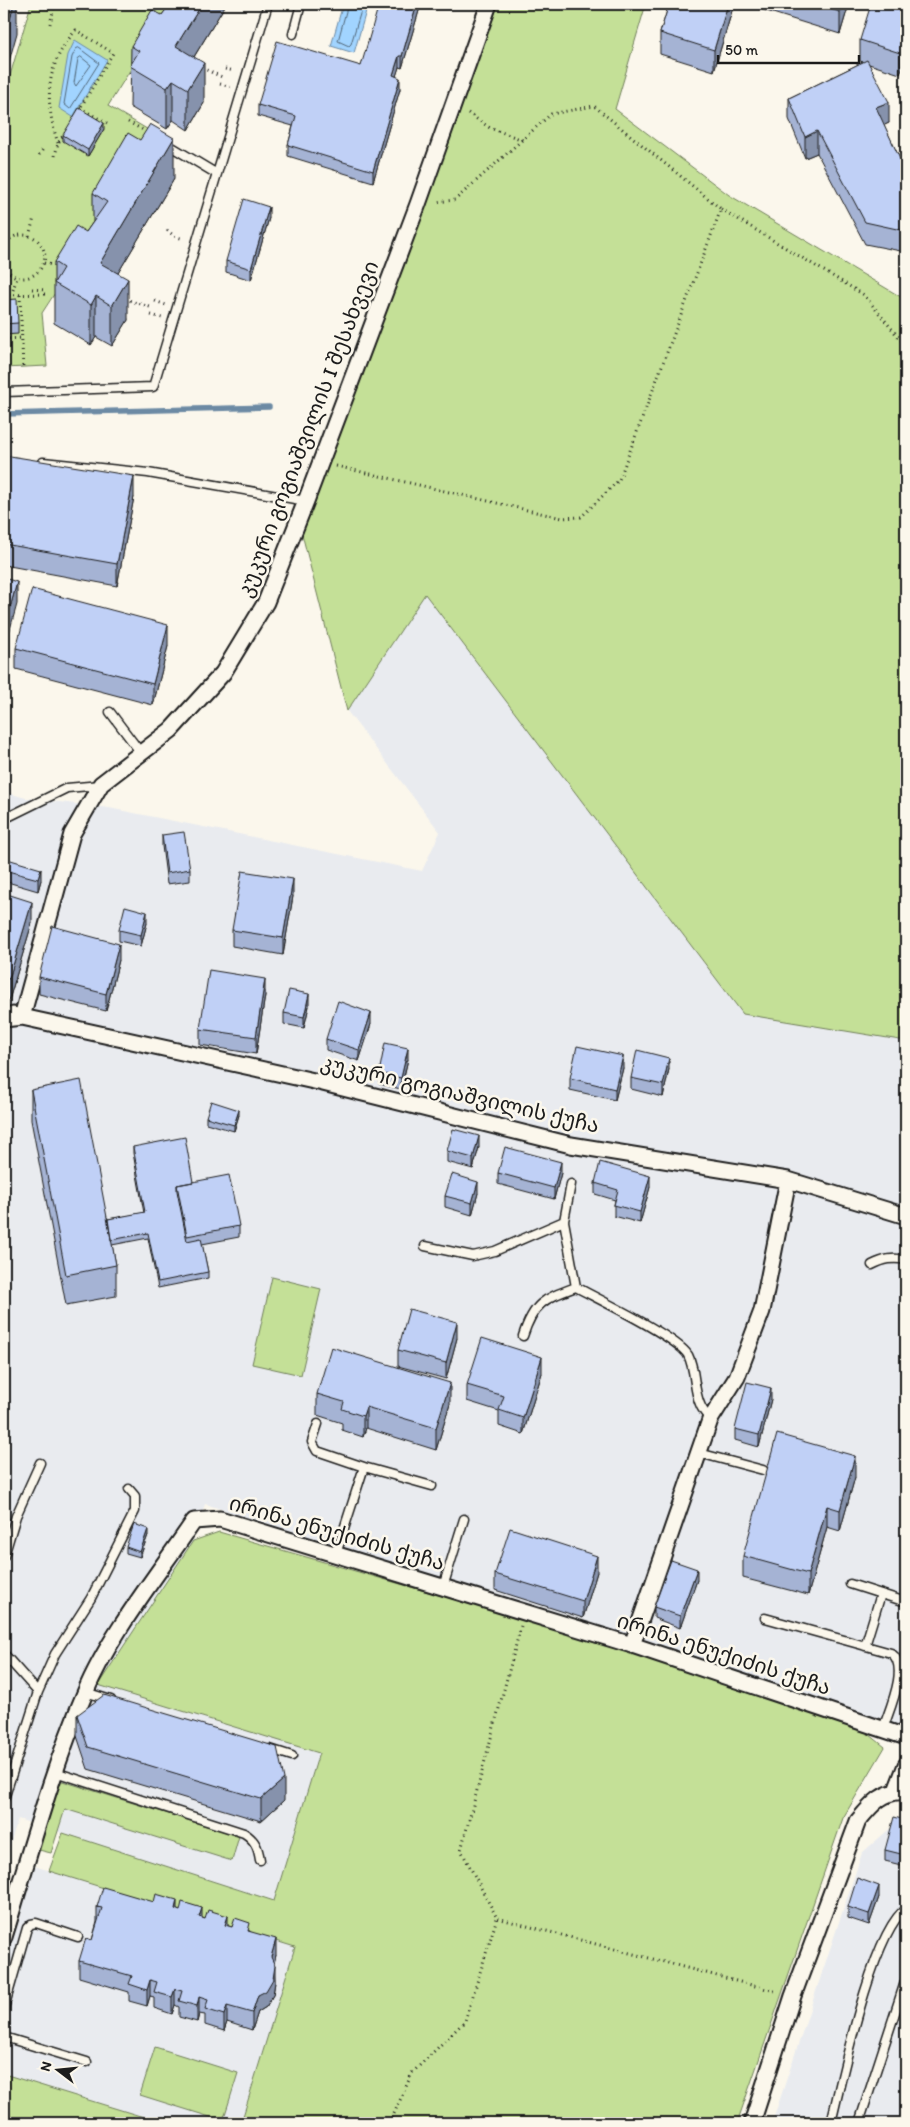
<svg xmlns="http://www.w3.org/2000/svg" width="910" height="2127" font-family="Itim,'Noto Sans Georgian',sans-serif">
<rect width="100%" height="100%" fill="#fbf7ec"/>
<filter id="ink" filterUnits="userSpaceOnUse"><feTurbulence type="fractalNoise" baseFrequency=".02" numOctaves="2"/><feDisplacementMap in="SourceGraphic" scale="10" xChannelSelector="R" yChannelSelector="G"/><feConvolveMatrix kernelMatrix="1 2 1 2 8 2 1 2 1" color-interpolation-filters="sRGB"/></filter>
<g filter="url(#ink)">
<path fill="#e9ebef" d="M 425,594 L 743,1014 L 906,1041 L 906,1716 L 901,1728 L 205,1504 L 193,1541 L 99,1685 L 319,1753 L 274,1901 L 18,1819 L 4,1864 L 4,792 L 26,798 L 109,808 L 422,871 L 440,832 L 347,711 Z
M 895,1824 L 906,1827 L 906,2123 L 772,2123 L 862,1853 Z
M 31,1865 L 295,1947 L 241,2123 L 163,2123 L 4,2074 L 4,1953 Z"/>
<path fill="#c4e097" stroke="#707e5a" d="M 31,4 L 171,4 L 108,106 L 157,135 L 42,313 L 47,366 L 4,368 L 4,96 Z
M 498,4 L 646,4 L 615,109 L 729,195 L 906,300 L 906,1041 L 743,1014 L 425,594 L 347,711 L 302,534 Z
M 272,1277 L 321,1289 L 301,1375 L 252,1364 Z
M 219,1532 L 575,1634 L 860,1727 L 885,1747 L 843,1818 L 737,2123 L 241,2123 L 295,1947 L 49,1871 L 63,1833 L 274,1901 L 319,1753 L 98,1685 L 193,1541 Z
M 56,1779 L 239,1836 L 232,1861 L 65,1809 L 51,1853 L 35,1849 Z
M 155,2047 L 238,2073 L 223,2121 L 140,2095 Z
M 4,2074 L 163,2123 L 4,2123 Z"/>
<path fill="#a1d4ff" stroke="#6c8aa4" d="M 343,4 L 368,4 L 354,53 L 331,46 Z
M 75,40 L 107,60 L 73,117 L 59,108 L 68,55 Z"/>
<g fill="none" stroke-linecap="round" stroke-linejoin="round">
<path stroke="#516677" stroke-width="1" d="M 348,4 L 338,41 L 349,46 L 351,44 L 363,4
M 79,48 L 99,63 L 70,109 L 64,104 L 72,57 L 76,49 Z
M 81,57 L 91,65 L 76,86 L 74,83 L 78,59 Z"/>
<path stroke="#6c8aa4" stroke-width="5.5" d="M 4,414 L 269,407"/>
<g stroke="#1c1c1c" stroke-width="11">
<path id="service" d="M 293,34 L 301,4
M 167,144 L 217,174
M 4,392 L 153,387 L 268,4
M 43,462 L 148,473 L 306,501
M 110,712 L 141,753
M 4,819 L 67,788 L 100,785
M 571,1184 L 564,1221 L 576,1287 C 598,1299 677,1337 688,1355 C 696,1371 693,1388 700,1404 C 702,1410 707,1415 710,1420
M 425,1246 L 473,1256 L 495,1251 L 564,1221
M 872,1265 C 884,1259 893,1257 906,1260
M 523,1336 C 534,1302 544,1299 576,1287
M 318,1424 L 312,1442 L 317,1451 L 364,1467 L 336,1554
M 699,1453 L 763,1470
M 364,1467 L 432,1486
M 4,1556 L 16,1516 L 40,1463
M 850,1584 L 903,1601
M 443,1587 L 464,1519
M 765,1618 L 891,1653 C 910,1666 889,1710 883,1729
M 865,1646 L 881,1594
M 4,1654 L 38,1692
M 85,1692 L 111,1700
M 270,1749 L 292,1756
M 55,1772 L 244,1833 C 255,1840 258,1847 260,1860
M 4,1799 L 38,1692 L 55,1654 L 91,1598 L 135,1511 L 135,1496 L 129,1489
M 4,2008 L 27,1928 L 31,1924 L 36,1923 L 78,1937
M 4,2037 L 87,2062
M 831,2123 C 841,2082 873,1929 906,1909
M 859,2123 L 906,1979"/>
</g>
<g stroke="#1c1c1c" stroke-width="19">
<path id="minor" d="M 13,1015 L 323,1083 L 571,1145 L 788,1180 L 906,1216
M 4,1019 L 22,1017 L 72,834 L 101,784 L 171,730 L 223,673 L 266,602 L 306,501 L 418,204 L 489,4
M 632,1645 L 710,1420 L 737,1377 L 762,1311 L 788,1180
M 896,1791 L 906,1765
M 4,1937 C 29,1856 51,1772 85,1693 C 109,1635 158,1574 194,1521 L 220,1519 L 632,1645 L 906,1737
M 752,2123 L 793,1996 L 858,1821 C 871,1805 884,1789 906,1792"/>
</g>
<path stroke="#1c1c1c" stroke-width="3" stroke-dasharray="1 4" stroke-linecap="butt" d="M 35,4 L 53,9
M 50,24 L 55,4
M 202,68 L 222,77
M 225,69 L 234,71
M 220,84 L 232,87
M 80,108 L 107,123
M 468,113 L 490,128 L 523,140
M 128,122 L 147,132
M 58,143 C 44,101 45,65 76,30 L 113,53 L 79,110
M 39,155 L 43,149
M 55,156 L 58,143 L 65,133
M 721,209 L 864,295 L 906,346
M 167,230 L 174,236 L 184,239
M 29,236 L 34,218
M 4,247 C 7,240 14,235 22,235 C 29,235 35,237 39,242 C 59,265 22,295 4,266
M 44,263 L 56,266
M 32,289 L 45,290
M 13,290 L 17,277
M 4,295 L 45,294 L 45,290
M 20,295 L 23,368
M 125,299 L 153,308
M 155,301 L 166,305
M 151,315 L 162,318
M 4,339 L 22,338
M 336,466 L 562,518 L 581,517 L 619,480 L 721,209 L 594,106 L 551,114 L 455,200 L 436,202
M 521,1626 L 461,1850 L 497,1918 L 778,1992
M 390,2123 L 412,2073 L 465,2021 L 497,1918"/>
<use href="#service" stroke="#fbf7ec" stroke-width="8"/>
<use href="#minor" stroke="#fbf7ec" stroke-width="15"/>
</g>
<path fill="#a5b3d4" stroke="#1c1c1c" d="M 169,4 L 226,4 L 194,57 L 204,103 L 188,130 L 173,120 L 167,129 L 130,107 L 131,46 L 162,15 L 169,6 Z
M 421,4 L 402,68 L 399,67 L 396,76 L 400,89 L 373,182 L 288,156 L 288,145 L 293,126 L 258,116 L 258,105 L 361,66 Z
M 669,4 L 734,4 L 714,71 L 660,54 L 660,33 Z
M 744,4 L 849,4 L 840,34 Z
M 906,4 L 906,58 L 900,74 L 869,64 L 889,123 L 884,125 L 906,172 L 906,252 L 865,244 L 817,153 L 805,158 L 789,119 L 789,98 L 863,62 L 860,61 L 860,40 Z
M 104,129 L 88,156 L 63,141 L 63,135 Z
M 174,179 L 118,273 L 128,320 L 112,346 L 96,337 L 91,345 L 54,323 L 54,262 L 86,232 L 93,222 L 93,193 Z
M 269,218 L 251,280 L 226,272 L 226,261 Z
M 4,300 L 18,323 L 18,334 L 4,335 Z
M 4,455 L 134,497 L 117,586 L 4,565 Z
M 168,646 L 153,705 L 16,669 L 16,648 Z
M 162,835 L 190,869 L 190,881 L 167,884 L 162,846 Z
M 4,858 L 41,880 L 38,891 L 4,881 Z
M 4,893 L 32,923 L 9,1000 L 4,998 Z
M 293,896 L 283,955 L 232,946 L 232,930 Z
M 147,923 L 141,946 L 119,941 L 119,930 Z
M 119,960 L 106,1011 L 39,994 L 39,977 Z
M 265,995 L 256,1054 L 200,1045 L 200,1029 Z
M 309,1006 L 304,1028 L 284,1024 L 284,1013 Z
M 371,1024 L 359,1061 L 326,1050 L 326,1039 Z
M 408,1059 L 401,1089 L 379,1084 L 379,1073 Z
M 623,1068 L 615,1100 L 570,1090 L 570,1078 Z
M 669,1069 L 663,1097 L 631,1089 L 631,1078 Z
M 31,1090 L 108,1219 L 144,1213 L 133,1153 L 133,1147 L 193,1182 L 239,1226 L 239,1237 L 202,1244 L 208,1272 L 208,1278 L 158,1288 L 148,1238 L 112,1245 L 116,1265 L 116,1296 L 66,1305 L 31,1120 Z
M 239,1115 L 234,1131 L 206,1123 L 206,1117 Z
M 479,1147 L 473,1169 L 447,1162 L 447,1151 Z
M 498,1173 L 561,1173 L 554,1199 L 498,1184 Z
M 595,1183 L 650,1187 L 640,1223 L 614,1216 L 614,1205 L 615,1200 L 595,1194 Z
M 478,1193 L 472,1215 L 445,1207 L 445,1196 Z
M 457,1338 L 446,1379 L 398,1366 L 398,1350 Z
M 542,1373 L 523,1434 L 499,1426 L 499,1411 L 467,1401 L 467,1385 Z
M 317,1394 L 450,1404 L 436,1450 L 366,1428 L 363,1437 L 342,1430 L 342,1423 L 317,1415 Z
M 771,1399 L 759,1447 L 735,1440 L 735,1429 Z
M 855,1477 L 840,1531 L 827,1527 L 808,1595 L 743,1578 L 743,1556 Z
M 148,1535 L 140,1557 L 126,1553 L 126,1547 Z
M 597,1572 L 583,1618 L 495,1590 L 495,1574 Z
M 697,1580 L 680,1628 L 654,1618 L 654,1607 Z
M 77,1715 L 284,1800 L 261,1821 L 88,1769 L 77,1736 Z
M 906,1820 L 906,1860 L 905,1866 L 885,1861 L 885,1850 Z
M 879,1897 L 869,1925 L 848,1918 L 848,1907 Z
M 97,1907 L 177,1910 L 228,1926 L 250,1931 L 276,1955 L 274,1964 L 275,1982 L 273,1995 L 266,2007 L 258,2012 L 252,2030 L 227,2022 L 224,2031 L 205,2025 L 205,2015 L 199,2014 L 197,2022 L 179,2017 L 179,2007 L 175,2005 L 172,2014 L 154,2008 L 154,1997 L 150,1996 L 147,2006 L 129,2001 L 129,1992 L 79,1977 L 79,1961 L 92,1940 L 97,1922 Z"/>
<path fill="#8692ac" stroke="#1c1c1c" d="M 14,4 L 17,4 L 17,33 L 4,79 L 4,38 Z
M 202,4 L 226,4 L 178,83 L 176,46 Z
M 417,4 L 421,4 L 402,68 L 402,56 Z
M 728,4 L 734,4 L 714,71 L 714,50 Z
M 843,4 L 849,4 L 840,34 L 840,12 Z
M 906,36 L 906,58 L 900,74 L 900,53 Z
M 399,56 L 399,67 L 393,86 L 393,75 Z
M 204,63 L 204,103 L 188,130 L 188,89 Z
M 400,78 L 400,89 L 373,182 L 373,171 Z
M 173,80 L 173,120 L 167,129 L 167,88 Z
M 889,102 L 889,123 L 876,129 L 876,107 Z
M 104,123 L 104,129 L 88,156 L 88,150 Z
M 817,131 L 817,153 L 805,158 L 805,137 Z
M 174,138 L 174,179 L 102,300 L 100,263 Z
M 269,207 L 269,218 L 251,280 L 251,269 Z
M 128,279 L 128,320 L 112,346 L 112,306 Z
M 96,296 L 96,337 L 91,345 L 91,305 Z
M 134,476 L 134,497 L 117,586 L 117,564 Z
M 17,582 L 17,604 L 4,651 L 4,630 Z
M 168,625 L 168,646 L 153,705 L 153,684 Z
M 41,869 L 41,880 L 38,891 L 38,879 Z
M 293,879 L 293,896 L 283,955 L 283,938 Z
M 32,902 L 32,923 L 9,1000 L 9,979 Z
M 147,912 L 147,923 L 141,946 L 141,935 Z
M 119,944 L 119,960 L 106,1011 L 106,994 Z
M 265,979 L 265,995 L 256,1054 L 256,1037 Z
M 309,994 L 309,1006 L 304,1028 L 304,1017 Z
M 371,1013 L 371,1024 L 359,1061 L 359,1050 Z
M 408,1048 L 408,1059 L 401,1089 L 401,1078 Z
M 623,1056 L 623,1068 L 615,1100 L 615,1089 Z
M 669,1058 L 669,1069 L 663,1097 L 663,1085 Z
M 239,1110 L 239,1115 L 234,1131 L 234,1125 Z
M 479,1136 L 479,1147 L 473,1169 L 473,1158 Z
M 561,1162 L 561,1173 L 554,1199 L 554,1188 Z
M 650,1176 L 650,1187 L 640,1223 L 640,1212 Z
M 478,1182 L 478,1193 L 472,1215 L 472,1203 Z
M 457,1322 L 457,1338 L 446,1379 L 446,1363 Z
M 542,1357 L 542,1373 L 523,1434 L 523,1418 Z
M 450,1383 L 450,1404 L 436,1450 L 436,1428 Z
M 771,1388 L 771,1399 L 759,1447 L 759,1435 Z
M 366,1407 L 366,1428 L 363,1437 L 363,1416 Z
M 855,1456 L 855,1477 L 840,1531 L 840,1510 Z
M 827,1506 L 827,1527 L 808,1595 L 808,1574 Z
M 148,1529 L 148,1535 L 140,1557 L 140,1552 Z
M 597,1556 L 597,1572 L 583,1618 L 583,1601 Z
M 697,1569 L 697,1580 L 680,1628 L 680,1616 Z
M 284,1779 L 284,1800 L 261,1821 L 261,1799 Z
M 906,1849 L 906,1860 L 905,1866 L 905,1855 Z
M 879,1886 L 879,1897 L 869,1925 L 869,1914 Z
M 177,1900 L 177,1917 L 175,1909 Z
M 202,1908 L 202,1924 L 199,1917 Z
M 228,1916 L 228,1932 L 225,1925 Z
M 276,1939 L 276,1955 L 271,1974 L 271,1957 Z
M 275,1966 L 275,1982 L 273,1995 L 266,2007 L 258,2012 L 252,2030 L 252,2013 L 258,1995 Z
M 150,1980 L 150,1996 L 147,2006 L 147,1990 Z
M 175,1989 L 175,2005 L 172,2014 L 172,1997 Z
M 199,1997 L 199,2014 L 197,2022 L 197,2006 Z
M 227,2006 L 227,2022 L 224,2031 L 224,2015 Z"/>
<path fill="#c0d0f6" stroke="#1c1c1c" d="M 4,4 L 14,4 L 4,38 Z
M 170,4 L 202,4 L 176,46 L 204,63 L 188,89 L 173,80 L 167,88 L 130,66 L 139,51 L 131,46 L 152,10 L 162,15 Z
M 379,4 L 417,4 L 402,56 L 399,56 L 393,75 L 400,78 L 373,171 L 288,145 L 296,116 L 258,105 L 277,41 L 361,66 Z
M 669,4 L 728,4 L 714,50 L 660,33 Z
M 813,4 L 843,4 L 840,12 Z
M 871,4 L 906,4 L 906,36 L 900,53 L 860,40 Z
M 867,60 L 889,102 L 876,107 L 906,172 L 906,231 L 865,222 L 817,131 L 805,137 L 789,98 Z
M 79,108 L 104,123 L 88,150 L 63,135 Z
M 150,124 L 174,138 L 100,263 L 128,279 L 112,306 L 96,296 L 91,305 L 54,283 L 63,268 L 54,262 L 76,226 L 86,232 L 107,202 L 93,193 L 128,133 L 140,140 Z
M 244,199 L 269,207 L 251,269 L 226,261 Z
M 17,299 L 18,323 L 4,324 L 4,300 Z
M 4,455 L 134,476 L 117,564 L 4,544 Z
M 4,578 L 17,582 L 4,630 Z
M 32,589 L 168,625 L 153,684 L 16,648 Z
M 184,832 L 190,869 L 167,873 L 162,835 Z
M 4,858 L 41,869 L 38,879 L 4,870 Z
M 242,871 L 293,879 L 283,938 L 232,930 Z
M 4,893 L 32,902 L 9,979 L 4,977 Z
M 125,906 L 147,912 L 141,935 L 119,930 Z
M 52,926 L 119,944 L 106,994 L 39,977 Z
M 209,970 L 265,979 L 256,1037 L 200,1029 Z
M 289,990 L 309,994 L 304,1017 L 284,1013 Z
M 338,1001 L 371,1013 L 359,1050 L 326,1039 Z
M 385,1043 L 408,1048 L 401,1078 L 379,1073 Z
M 577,1046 L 623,1056 L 615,1089 L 570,1078 Z
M 637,1050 L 669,1058 L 663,1085 L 631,1078 Z
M 81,1080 L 116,1265 L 66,1275 L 31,1090 Z
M 211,1101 L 239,1110 L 234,1125 L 206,1117 Z
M 453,1129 L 479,1136 L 473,1158 L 447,1151 Z
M 185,1137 L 193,1182 L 177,1185 L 177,1191 L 187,1241 L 201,1238 L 208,1272 L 158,1282 L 148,1233 L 111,1240 L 108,1219 L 145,1212 L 133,1147 Z
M 505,1147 L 561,1162 L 554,1188 L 498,1173 Z
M 600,1162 L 650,1176 L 640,1212 L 614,1205 L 618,1190 L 595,1183 Z
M 452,1174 L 478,1182 L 472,1203 L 445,1196 Z
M 229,1175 L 239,1226 L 187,1236 L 177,1185 Z
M 409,1309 L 457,1322 L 446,1363 L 398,1350 Z
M 482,1338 L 542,1357 L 523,1418 L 499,1410 L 504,1396 L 467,1385 Z
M 331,1347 L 450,1383 L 436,1428 L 366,1407 L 363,1416 L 342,1409 L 344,1402 L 317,1394 Z
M 747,1382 L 771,1388 L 759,1435 L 735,1429 Z
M 777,1434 L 855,1456 L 840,1510 L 827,1506 L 808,1574 L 743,1556 Z
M 134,1524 L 148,1529 L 140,1552 L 126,1547 Z
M 510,1528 L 597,1556 L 583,1601 L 495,1574 Z
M 671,1560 L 697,1569 L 680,1616 L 654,1607 Z
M 104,1695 L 277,1747 L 284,1779 L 261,1799 L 88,1747 L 77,1715 Z
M 894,1817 L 906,1820 L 906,1849 L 905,1855 L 885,1850 Z
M 857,1878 L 879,1886 L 869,1914 L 848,1907 Z
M 103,1887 L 154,1902 L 156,1894 L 177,1900 L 175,1909 L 180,1911 L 182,1902 L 202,1908 L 199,1917 L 205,1919 L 208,1910 L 228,1916 L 225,1925 L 232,1927 L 235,1918 L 250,1923 L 248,1931 L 276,1939 L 271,1957 L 275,1966 L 273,1979 L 266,1991 L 258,1995 L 252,2013 L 227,2006 L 224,2015 L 205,2009 L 208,2000 L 199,1997 L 197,2006 L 179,2001 L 182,1991 L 175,1989 L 172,1997 L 154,1992 L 157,1982 L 150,1980 L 147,1990 L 129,1984 L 132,1976 L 79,1961 L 86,1938 L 92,1940 L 102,1908 L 97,1907 Z"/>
</g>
<g text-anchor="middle" stroke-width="5" stroke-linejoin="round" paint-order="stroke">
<g font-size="21" fill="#1c1c1c" stroke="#fbf7ec">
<text transform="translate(308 429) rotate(-69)" y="7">კუკური გოგიაშვილის I შესახვევი</text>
<text transform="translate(460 1094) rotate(13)" y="7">კუკური გოგიაშვილის ქუჩა</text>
<text transform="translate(337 1533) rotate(16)" y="7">ირინა ენუქიძის ქუჩა</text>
<text transform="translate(724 1654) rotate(18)" y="7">ირინა ენუქიძის ქუჩა</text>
</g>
</g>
<rect width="910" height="2127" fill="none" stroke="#fbf7ec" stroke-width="20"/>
<rect x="10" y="10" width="890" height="2107" fill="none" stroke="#1c1c1c" stroke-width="2" filter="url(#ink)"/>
<g transform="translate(58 2070) rotate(286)" stroke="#fbf7ec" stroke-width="4" paint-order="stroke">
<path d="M0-4L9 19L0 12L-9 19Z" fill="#1c1c1c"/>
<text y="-8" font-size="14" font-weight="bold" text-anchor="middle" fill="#1c1c1c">N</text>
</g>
<path d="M718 55v8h141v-8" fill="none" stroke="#1c1c1c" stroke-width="2.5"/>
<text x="725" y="55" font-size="15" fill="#1c1c1c" stroke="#fbf7ec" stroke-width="4" paint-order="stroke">50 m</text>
</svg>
